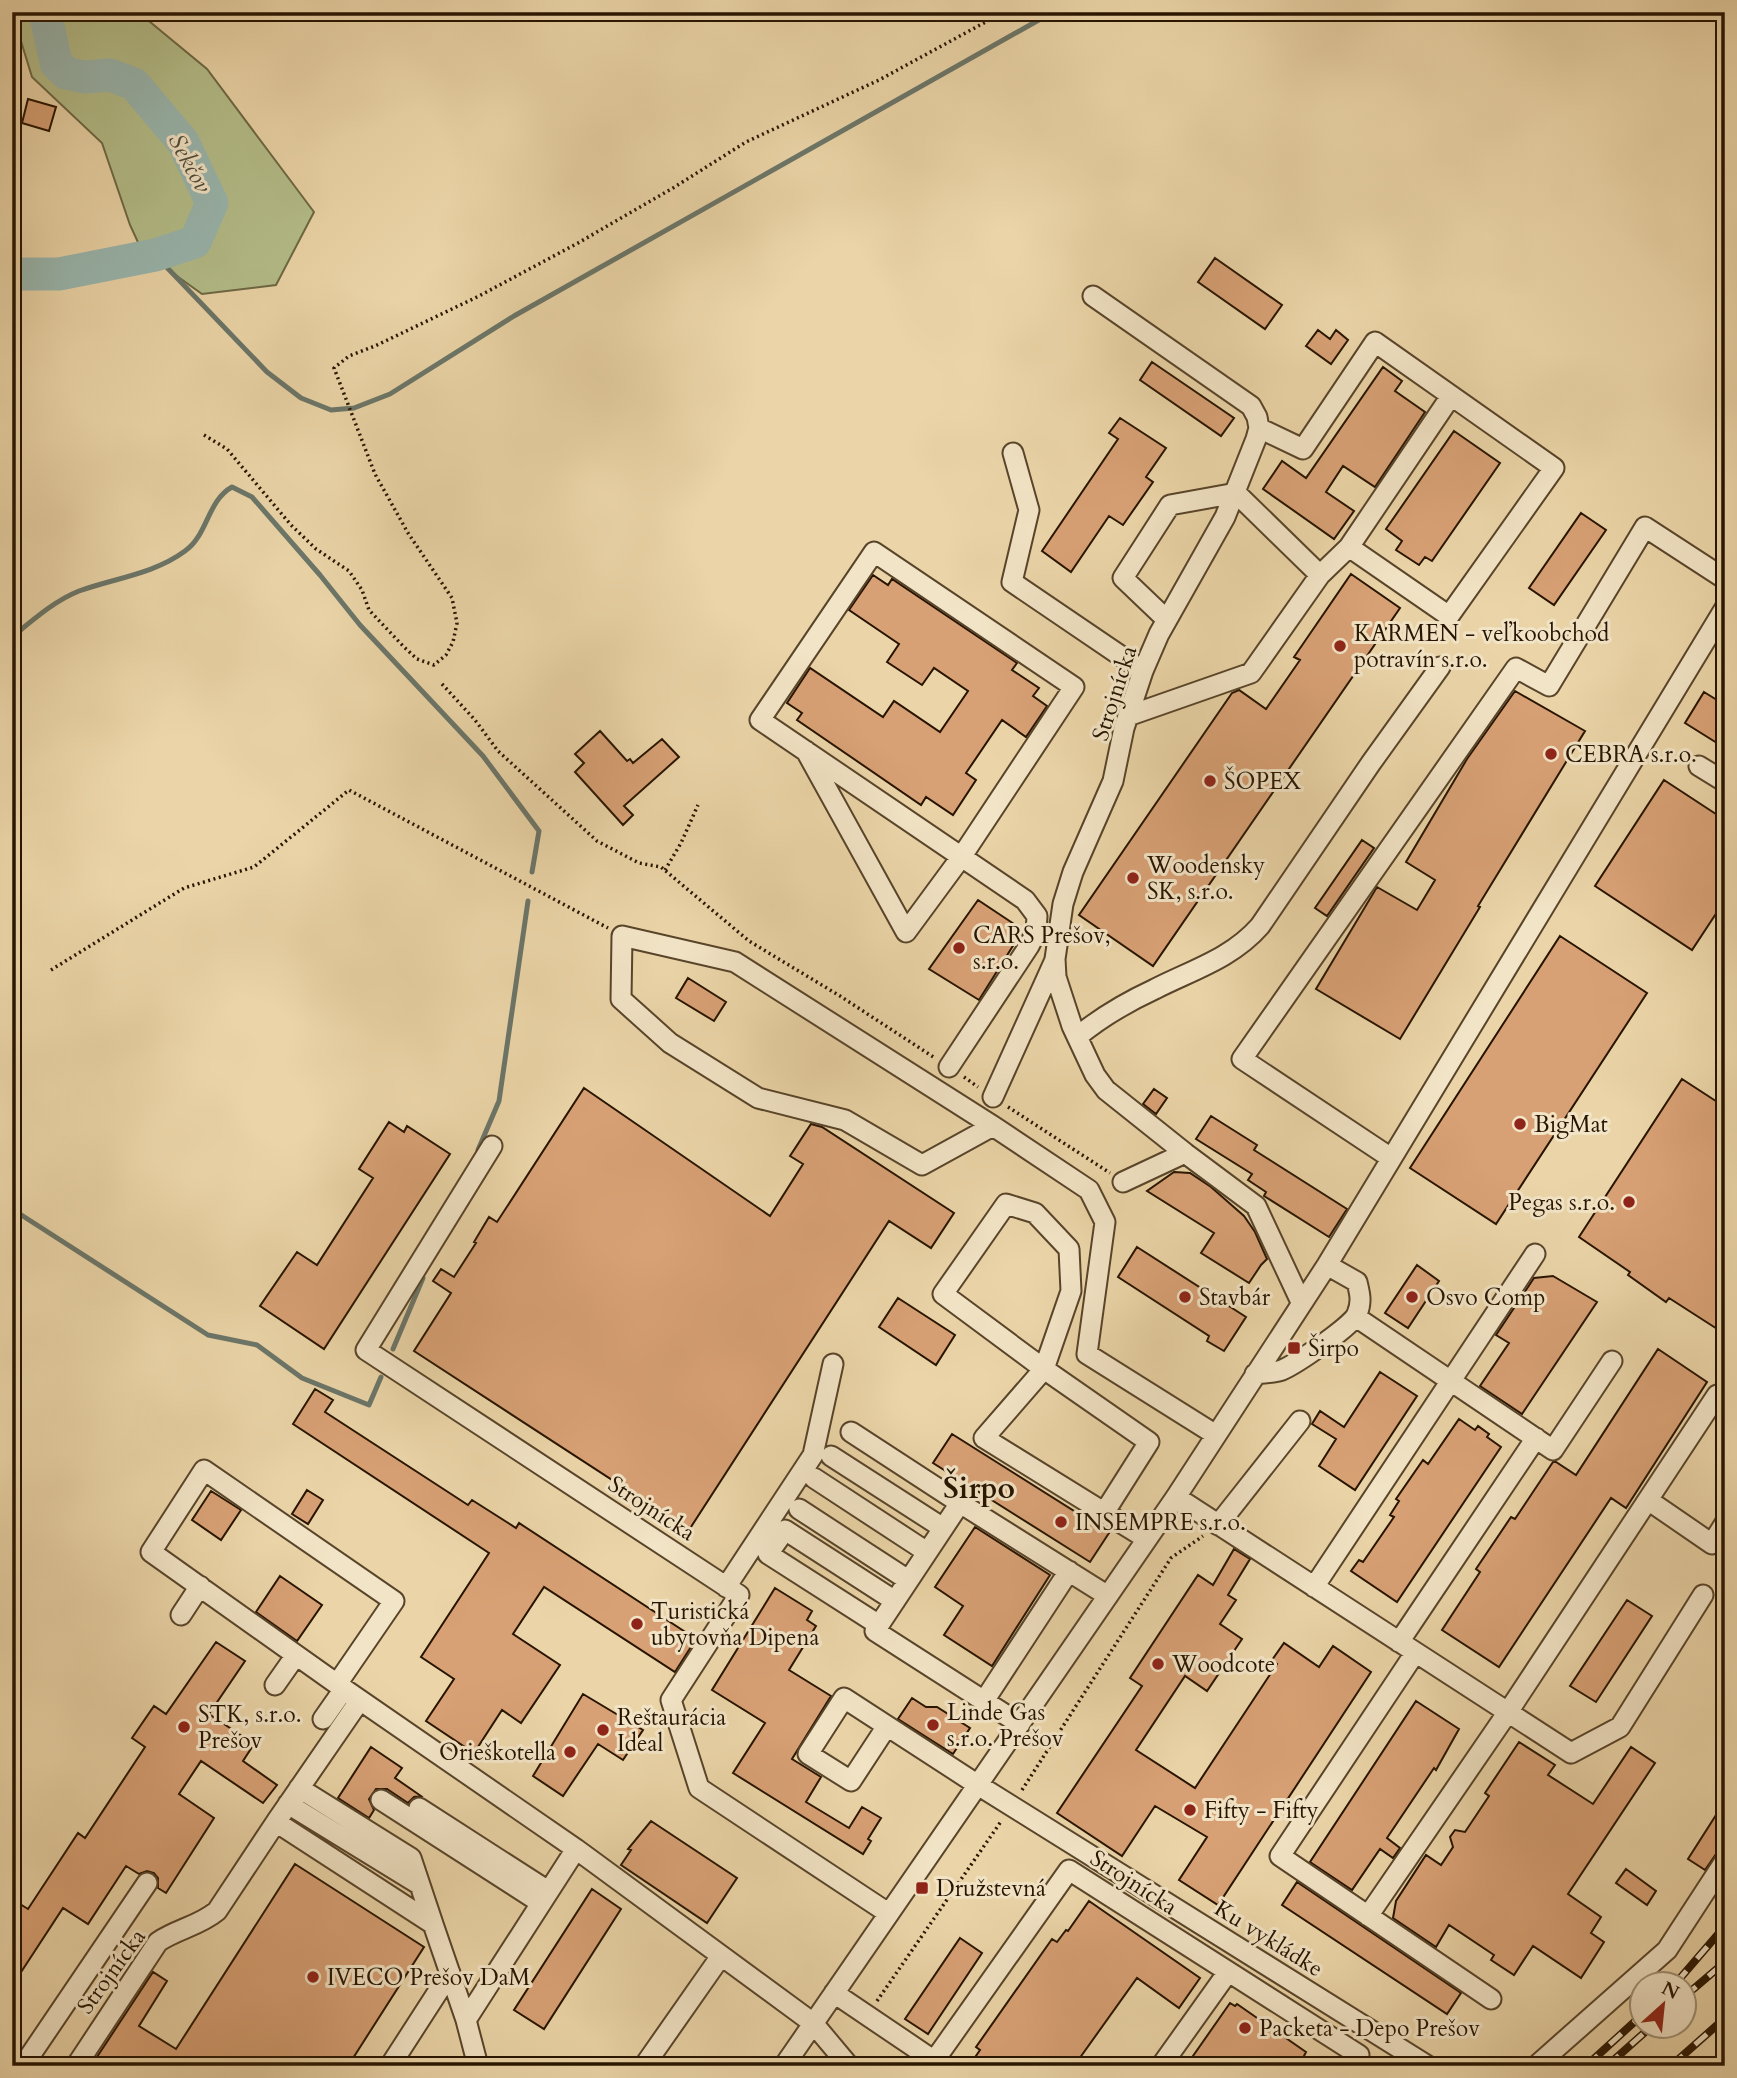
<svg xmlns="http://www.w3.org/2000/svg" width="1737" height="2078" font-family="Cardo,serif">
<rect width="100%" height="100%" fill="#ebd5a8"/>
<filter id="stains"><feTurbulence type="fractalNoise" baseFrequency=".00286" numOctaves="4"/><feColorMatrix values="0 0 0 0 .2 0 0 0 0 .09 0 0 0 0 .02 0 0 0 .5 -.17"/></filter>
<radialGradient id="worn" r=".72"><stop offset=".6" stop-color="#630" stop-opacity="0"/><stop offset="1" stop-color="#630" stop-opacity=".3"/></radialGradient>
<path fill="#b4be8a" stroke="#6e6945" stroke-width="2" d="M 12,12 L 138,12 L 207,69 L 314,212 L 276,285 L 202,294 L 142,251 L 130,225 L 102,143 L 32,77 Z"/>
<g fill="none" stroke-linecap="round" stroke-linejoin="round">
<path stroke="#6b7669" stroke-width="5" d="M 155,255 L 267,372 L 301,398 L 331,410 L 354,408 L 390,394 L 514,316 L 1053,12
M 12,637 C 33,620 54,601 79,591 C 115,578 154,574 185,551 C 208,535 207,501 232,487 L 252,497 L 320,575 L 360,625 L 483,756 L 539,831 L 532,872
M 478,1150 L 499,1101 L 528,901
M 12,1209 L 208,1335 L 257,1345 L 302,1378 L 369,1405 L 381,1377
M 393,1349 L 423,1278"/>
<path stroke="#99b7af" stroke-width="33" d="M 12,274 L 59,274 L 155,255 L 195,242 L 212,203 L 183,142 L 134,84 L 110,75 L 84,77 L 66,73 L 56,63 L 45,12"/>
</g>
<path fill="#d8a175" stroke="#271400" stroke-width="2" d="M 28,99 L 56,107 L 49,131 L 22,123 Z
M 1215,258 L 1282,305 L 1265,329 L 1198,282 Z
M 1318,330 L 1330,339 L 1336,330 L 1348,340 L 1331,364 L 1306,346 Z
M 1152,362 L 1234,418 L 1221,436 L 1140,380 Z
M 1383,367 L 1402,381 L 1395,391 L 1425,412 L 1375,487 L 1343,466 L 1326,492 L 1354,511 L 1334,539 L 1263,489 L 1282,461 L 1306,478 Z
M 1120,418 L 1166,448 L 1146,477 L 1153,482 L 1123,525 L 1109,516 L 1071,572 L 1042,551 L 1118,439 L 1109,433 Z
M 1454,431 L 1500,463 L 1432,561 L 1425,557 L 1419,565 L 1396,550 L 1402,541 L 1386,529 Z
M 1581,513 L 1606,530 L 1554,605 L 1529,588 Z
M 1351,574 L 1400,608 L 1153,966 L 1079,915 L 1232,693 L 1239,690 L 1266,709 L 1300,660 L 1294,657 Z
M 873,575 L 888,585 L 892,579 L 1017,663 L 1012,670 L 1039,688 L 1033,696 L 1047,706 L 1026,737 L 1002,720 L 966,773 L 976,780 L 953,815 L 926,797 L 921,805 L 797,720 L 802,713 L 787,703 L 810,668 L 883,717 L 894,701 L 940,732 L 968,691 L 934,668 L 922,685 L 887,662 L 899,644 L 849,610 Z
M 1515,691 L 1585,731 L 1478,906 L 1480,907 L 1400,1039 L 1316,989 L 1377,887 L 1417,910 L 1435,880 L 1406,862 L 1467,759 Z
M 1704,692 L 1725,705 L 1725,748 L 1685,723 Z
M 600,731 L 627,761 L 630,759 L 633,763 L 662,739 L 679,757 L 624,806 L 633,815 L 623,825 L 575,772 L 584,763 L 575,754 Z
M 1664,780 L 1725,820 L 1725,900 L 1692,950 L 1595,886 Z
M 1362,840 L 1374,848 L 1327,916 L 1315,908 Z
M 978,900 L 1023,930 L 979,1000 L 929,969 Z
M 1560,936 L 1647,993 L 1496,1224 L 1410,1168 Z
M 688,978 L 726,1002 L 714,1021 L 676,998 Z
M 1682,1079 L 1725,1107 L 1725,1334 L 1669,1298 L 1666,1302 L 1628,1275 L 1630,1272 L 1579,1237 Z
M 584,1088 L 770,1216 L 803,1164 L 790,1156 L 811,1124 L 822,1127 L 954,1213 L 931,1248 L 889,1221 L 689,1530 L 414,1351 L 451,1293 L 433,1281 L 441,1269 L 454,1277 L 476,1243 L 474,1242 L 489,1217 L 497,1222 Z
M 1154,1089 L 1167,1098 L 1156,1114 L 1143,1104 Z
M 1211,1116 L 1257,1145 L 1254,1150 L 1347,1209 L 1329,1237 L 1264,1196 L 1266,1192 L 1248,1180 L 1252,1174 L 1196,1139 Z
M 389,1122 L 404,1132 L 407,1126 L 450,1154 L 324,1349 L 260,1306 L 297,1252 L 317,1265 L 373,1178 L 359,1169 Z
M 1174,1172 L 1190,1173 L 1211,1187 L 1244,1216 L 1255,1232 L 1267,1259 L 1261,1265 L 1249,1283 L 1201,1253 L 1214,1233 L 1147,1191 Z
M 1137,1247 L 1246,1317 L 1224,1351 L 1207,1341 L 1209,1336 L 1118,1277 Z
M 1417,1265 L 1439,1281 L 1408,1328 L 1385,1313 Z
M 1553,1276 L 1597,1302 L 1522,1414 L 1480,1386 L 1509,1343 L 1496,1335 L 1534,1278 Z
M 898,1298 L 955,1335 L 936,1365 L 879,1327 Z
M 1658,1349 L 1707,1382 L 1626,1508 L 1611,1498 L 1499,1667 L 1442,1630 L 1480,1572 L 1476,1569 L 1511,1517 L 1515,1519 L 1553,1462 L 1556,1462 L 1576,1475 Z
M 1380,1372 L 1417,1396 L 1355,1490 L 1319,1466 L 1336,1439 L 1312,1424 L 1320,1411 L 1344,1427 Z
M 315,1389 L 333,1400 L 325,1412 L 468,1505 L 472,1500 L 516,1528 L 519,1523 L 696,1639 L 675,1672 L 544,1587 L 513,1634 L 560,1665 L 521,1723 L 502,1710 L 474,1753 L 426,1721 L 454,1679 L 421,1657 L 489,1553 L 293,1424 Z
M 1459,1419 L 1475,1430 L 1478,1426 L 1489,1434 L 1487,1437 L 1501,1447 L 1397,1602 L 1351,1571 L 1359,1560 L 1363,1562 L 1394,1517 L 1390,1515 L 1399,1501 L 1396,1499 L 1423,1460 L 1428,1464 Z
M 952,1434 L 1109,1533 L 1090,1562 L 933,1463 Z
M 307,1490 L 323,1500 L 308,1524 L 292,1514 Z
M 211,1491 L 241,1510 L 221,1540 L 192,1520 Z
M 975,1527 L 1050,1575 L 992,1666 L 944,1635 L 963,1606 L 935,1587 Z
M 1234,1549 L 1250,1559 L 1228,1595 L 1236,1600 L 1220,1624 L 1242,1639 L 1207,1691 L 1185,1676 L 1136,1750 L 1195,1788 L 1277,1664 L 1272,1660 L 1284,1643 L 1319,1667 L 1333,1646 L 1371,1672 L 1218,1905 L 1179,1880 L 1207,1837 L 1155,1806 L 1122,1856 L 1057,1813 L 1142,1686 L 1130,1678 L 1198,1575 L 1213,1585 Z
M 280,1576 L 322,1605 L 297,1641 L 256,1612 Z
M 775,1588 L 812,1611 L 807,1620 L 816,1626 L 789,1670 L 831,1696 L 792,1759 L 821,1777 L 806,1802 L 849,1828 L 862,1807 L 881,1818 L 868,1839 L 871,1841 L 863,1854 L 733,1773 L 765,1723 L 712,1690 Z
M 1627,1600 L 1652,1616 L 1596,1702 L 1570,1686 Z
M 216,1642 L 245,1661 L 209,1714 L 254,1744 L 243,1761 L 277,1785 L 263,1803 L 201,1761 L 179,1794 L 214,1818 L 166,1893 L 158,1888 L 158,1878 L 154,1873 L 147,1871 L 139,1874 L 126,1866 L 88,1924 L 63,1908 L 12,1986 L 12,1899 L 28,1909 L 78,1833 L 85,1838 L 145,1747 L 132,1738 L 154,1706 L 166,1714 Z
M 583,1694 L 643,1730 L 623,1760 L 598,1744 L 563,1796 L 533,1776 Z
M 912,1698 L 926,1707 L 937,1707 L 970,1728 L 953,1754 L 898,1719 Z
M 1416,1701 L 1459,1729 L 1436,1770 L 1434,1768 L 1387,1838 L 1400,1848 L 1393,1858 L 1380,1849 L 1352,1890 L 1310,1862 Z
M 1519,1742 L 1555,1765 L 1548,1775 L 1593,1804 L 1631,1747 L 1655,1763 L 1568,1894 L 1601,1917 L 1591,1933 L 1604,1942 L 1581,1978 L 1533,1946 L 1514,1975 L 1491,1960 L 1494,1955 L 1449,1925 L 1436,1947 L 1393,1918 L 1396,1901 L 1426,1855 L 1441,1865 L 1453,1847 L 1450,1837 L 1455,1830 L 1465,1832 L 1489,1796 L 1485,1793 Z
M 371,1747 L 402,1768 L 395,1778 L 421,1796 L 414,1797 L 408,1803 L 387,1789 L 376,1789 L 369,1799 L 374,1810 L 369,1818 L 338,1798 Z
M 1725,1801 L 1725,1841 L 1705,1870 L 1688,1859 Z
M 651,1821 L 737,1878 L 707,1923 L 621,1865 L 631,1850 L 628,1849 Z
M 295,1864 L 424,1947 L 348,2066 L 91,2066 L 153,1972 L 167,1981 L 139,2026 L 176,2049 Z
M 1626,1869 L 1656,1891 L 1647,1905 L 1616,1883 Z
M 1297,1882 L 1461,1993 L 1447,2014 L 1282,1905 Z
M 592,1889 L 621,1909 L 544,2029 L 514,2010 Z
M 1089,1901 L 1200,1978 L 1179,2008 L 1137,1978 L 1074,2066 L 969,2066 L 980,2050 L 976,2047 L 1052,1939 L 1057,1942 L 1066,1930 L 1068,1931 Z
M 960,1938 L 982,1953 L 928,2034 L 905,2019 Z
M 1230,2003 L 1235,2006 L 1237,2004 L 1306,2052 L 1304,2056 L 1316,2066 L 1186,2066 Z"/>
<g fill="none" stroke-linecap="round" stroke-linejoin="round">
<g stroke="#58442a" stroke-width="23">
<path id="minor" d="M 1093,296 L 1251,406 L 1257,417 L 1259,428 L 1256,439 L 1225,517 L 1159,634 L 1143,671 L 1124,728 L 1113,781 L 1073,872 L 1063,904 L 1055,959 L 1056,977 L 1072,1026 L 1095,1075 L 1106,1090 L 1185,1153
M 1259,428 L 1303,449 L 1375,342 L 1554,468 L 1449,616 L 1349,547 L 1320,575
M 1013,453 L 1029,510 L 1012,582 L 1143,671
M 1349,547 L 1451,396
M 1128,716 L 1251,673 L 1320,575 L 1236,493 L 1170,505 L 1123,578 L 1167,620
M 806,751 L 906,932 L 962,856 L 1074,687 L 874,552 L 760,720 L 1025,900 L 1037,916 L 1036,932 L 1029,946 L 949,1067
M 1699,766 L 1725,782
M 1077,1037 C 1101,1017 1127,1002 1155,989 C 1192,970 1231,959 1260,926 L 1371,763 L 1440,667
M 993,1097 L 1055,960
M 993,1126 L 922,1165 L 845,1120 L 758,1098 L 670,1043 L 621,999 L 622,936 L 735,962 L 993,1126 L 1089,1190 L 1105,1222 L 1087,1354 L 1216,1435
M 492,1146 L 366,1350 L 739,1595 L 671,1700 L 699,1788 L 888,1913
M 1391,1158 L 1242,1059 L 1516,668 L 1549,686 L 1645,527 L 1725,579
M 1123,1182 L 1185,1153 L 1256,1206 L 1301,1302
M 1356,1317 L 1553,1450 L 1612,1361
M 1255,1374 C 1264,1373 1273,1373 1282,1370 C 1296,1364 1352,1326 1357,1314 C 1362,1302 1360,1294 1357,1282 L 1327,1265
M 851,1432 L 960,1503
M 831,1456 L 943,1528
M 814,1478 L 927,1552
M 1176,1497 L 1571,1753 L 1620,1727 L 1703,1595
M 1648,1500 L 1712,1544 L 1725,1523
M 799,1509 L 908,1580
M 1104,1513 L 1149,1442 L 1044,1369 L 943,1294 L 1006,1204 L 1035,1213 L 1069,1249 L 1071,1291 L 1044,1369 L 984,1438 L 1147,1539
M 1218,1525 L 1300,1421
M 726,1587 L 813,1455 L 833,1364
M 1314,1587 L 1535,1254
M 181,1615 L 200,1586
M 879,1625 L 768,1554 L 785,1530 L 895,1601
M 1399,1642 L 1536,1438
M 1415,1653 L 1280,1856 L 1491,1999
M 337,1684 L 394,1601 L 204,1470 L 151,1552 L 344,1689 L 576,1849
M 275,1685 L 296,1655
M 360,1700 L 276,1822 L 433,1924 L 466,2020 L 478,2066
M 984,1701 L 1069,1571
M 323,1719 L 344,1689
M 1020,1724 L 875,1631 L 960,1503 L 1108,1596
M 887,1726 L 851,1781 L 808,1754 L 844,1698 L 978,1785 L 1428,2066
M 299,1788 L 411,1858 L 433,1924
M 381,1800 L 541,1903
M 288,1804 L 420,1885
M 419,1808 L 548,1891
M 1368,1916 L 1508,1712 L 1717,1395
M 834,1993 L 942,2066
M 466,2020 L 576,1849 L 813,2023 L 849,2066
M 934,2061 L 1069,1870 L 1359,2055 L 1351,2066
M 23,2066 L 147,1883
M 76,2066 L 158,1942 C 177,1929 199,1926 217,1911 L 276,1822
M 390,2066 L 450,1973
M 644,2066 L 721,1956
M 784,2066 L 1176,1497 L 1327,1265 L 1725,608
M 1161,2066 L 1228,1972
M 1536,2066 L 1667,1950 L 1725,1861"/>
</g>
<path stroke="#271400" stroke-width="3.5" stroke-dasharray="2 3.5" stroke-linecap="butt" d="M 204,435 L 227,449 L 291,525 L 316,549 L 349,571 L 362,590 L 369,610 L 404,647 L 417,659 L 434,665 L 446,655 L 453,642 L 457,623 L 452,598 L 408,533 L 375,474 L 334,368 L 349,356 L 375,346 L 479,296 L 578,243 L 673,188 L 746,142 L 879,80 L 1004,12
M 442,684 L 475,720 L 498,751 L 597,841 L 639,863 L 661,867 L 749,941 L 840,996 L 935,1058
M 665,870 L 681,843 L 698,805
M 51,970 L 184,888 L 254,867 L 349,790 L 608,928
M 964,1077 L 978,1087
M 1008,1107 L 1110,1173
M 1022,1790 L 1171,1558 L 1203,1536
M 877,2001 L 1002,1820"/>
<use href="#minor" stroke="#f2e4c6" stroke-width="19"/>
<g stroke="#271400" stroke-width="8">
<path id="rail" d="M 1676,1983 L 1725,1926
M 1684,1997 L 1725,1962
M 1586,2066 L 1642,2015
M 1607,2066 L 1653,2025
M 1671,2066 L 1725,2018"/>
</g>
<use href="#rail" stroke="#f2e4c6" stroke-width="5" stroke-dasharray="16" stroke-linecap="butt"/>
</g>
<g fill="#8f2418" stroke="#f2e4c6" stroke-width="2.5">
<circle cx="1340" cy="646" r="7"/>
<circle cx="1551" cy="754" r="7"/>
<circle cx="1210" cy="781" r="7"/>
<circle cx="1133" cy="878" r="7"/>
<circle cx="959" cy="948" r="7"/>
<circle cx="1520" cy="1124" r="7"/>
<circle cx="1629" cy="1202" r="7"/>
<circle cx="1185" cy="1297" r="7"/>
<circle cx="1412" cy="1297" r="7"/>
<rect x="1287" y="1341" width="14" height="14" rx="3.5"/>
<circle cx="1061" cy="1522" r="7"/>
<circle cx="637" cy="1624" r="7"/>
<circle cx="1158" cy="1664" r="7"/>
<circle cx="933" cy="1725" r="7"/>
<circle cx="184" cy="1727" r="7"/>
<circle cx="603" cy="1730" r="7"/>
<circle cx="570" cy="1752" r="7"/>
<circle cx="1190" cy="1810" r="7"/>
<rect x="915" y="1881" width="14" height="14" rx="3.5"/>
<circle cx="313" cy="1977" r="7"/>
<circle cx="1245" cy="2028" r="7"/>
</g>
<g text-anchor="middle" stroke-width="6" stroke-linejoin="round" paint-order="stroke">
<g font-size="23" fill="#271400" stroke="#f2e4c6" text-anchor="start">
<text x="1354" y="641">KARMEN - veľkoobchod<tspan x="1354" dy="26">potravín s.r.o.</tspan></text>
<text x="1565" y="762">CEBRA s.r.o.</text>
<text x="1224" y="789">ŠOPEX</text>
<text x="1147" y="873">Woodensky<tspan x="1147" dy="26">SK, s.r.o.</tspan></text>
<text x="973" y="943">CARS Prešov,<tspan x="973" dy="26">s.r.o.</tspan></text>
<text x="1534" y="1132">BigMat</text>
<text x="1615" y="1210" text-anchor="end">Pegas s.r.o.</text>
<text x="1199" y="1305">Stavbár</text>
<text x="1426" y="1305">Osvo Comp</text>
<text x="1308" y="1356">Širpo</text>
<text x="1075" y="1530">INSEMPRE s.r.o.</text>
<text x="651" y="1619">Turistická<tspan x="651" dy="26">ubytovňa Dipena</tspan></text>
<text x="1172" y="1672">Woodcote</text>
<text x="947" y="1720">Linde Gas<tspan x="947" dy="26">s.r.o. Prešov</tspan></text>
<text x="198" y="1722">STK, s.r.o.<tspan x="198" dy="26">Prešov</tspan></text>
<text x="617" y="1725">Reštaurácia<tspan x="617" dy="26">Ideal</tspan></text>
<text x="556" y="1760" text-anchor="end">Orieškotella</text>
<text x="1204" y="1818">Fifty - Fifty</text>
<text x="936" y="1896">Družstevná</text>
<text x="327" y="1985">IVECO Prešov DaM</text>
<text x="1259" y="2036">Packeta - Depo Prešov</text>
</g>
<g font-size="23" fill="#271400" stroke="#f2e4c6">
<text transform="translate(1114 693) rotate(-72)" y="8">Strojnícka</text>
<text transform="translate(652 1508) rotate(33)" y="8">Strojnícka</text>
<text transform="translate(1134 1882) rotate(33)" y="8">Strojnícka</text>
<text transform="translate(1269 1938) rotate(32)" y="8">Ku vykládke</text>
<text transform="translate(111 1971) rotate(-54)" y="8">Strojnícka</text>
</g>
<g font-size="24" font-style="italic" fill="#4f4d3d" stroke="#f2e4c6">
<text transform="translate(190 163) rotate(61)" y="8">Sekčov</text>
</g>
<g font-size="30" font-weight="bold" fill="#271400" stroke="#f2e4c6">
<text x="979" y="1498">Širpo</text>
</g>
</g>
<rect width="1737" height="2078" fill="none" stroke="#ebd5a8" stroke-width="42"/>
<rect x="14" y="14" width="1709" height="2050" fill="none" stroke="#271400" stroke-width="3.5"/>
<rect x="21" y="21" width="1695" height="2036" fill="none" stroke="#271400" stroke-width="2"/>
<g transform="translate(1663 2005) rotate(27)"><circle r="33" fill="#f2e4c6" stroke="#a19177" stroke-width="2"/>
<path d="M0-5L12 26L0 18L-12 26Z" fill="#8f2418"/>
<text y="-10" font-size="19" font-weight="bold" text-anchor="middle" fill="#271400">N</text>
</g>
<rect width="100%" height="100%" filter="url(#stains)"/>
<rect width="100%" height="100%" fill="url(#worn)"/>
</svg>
